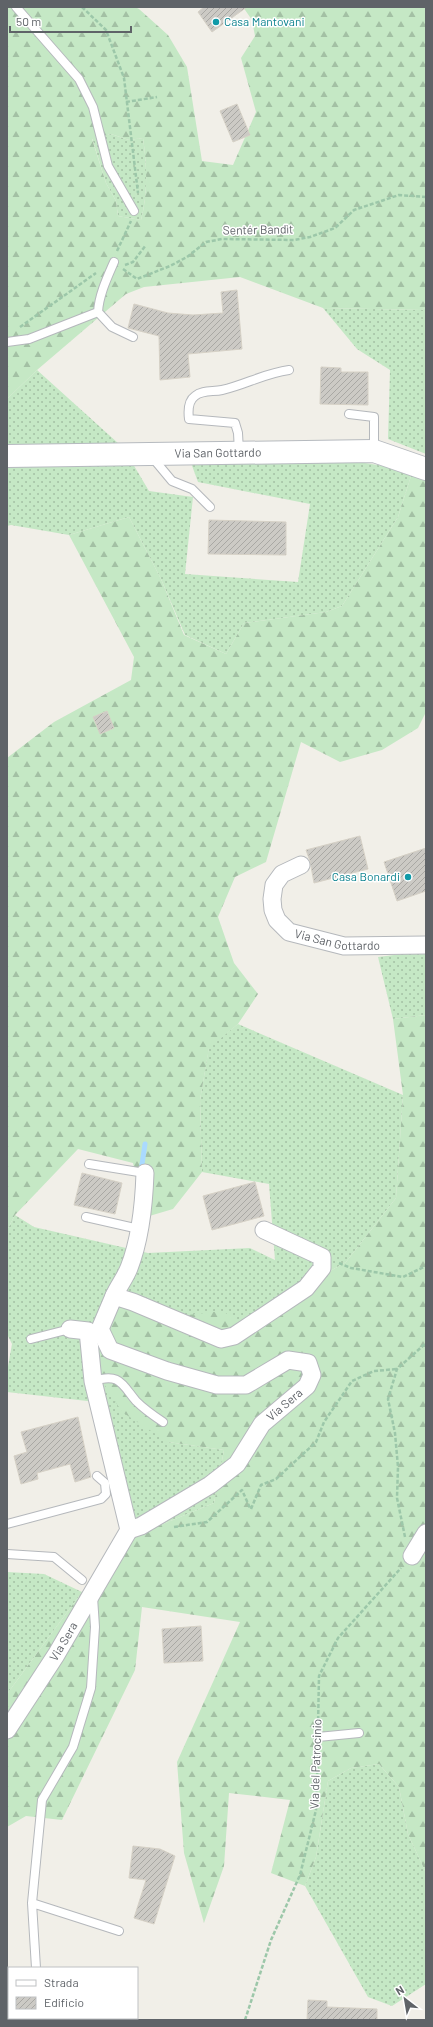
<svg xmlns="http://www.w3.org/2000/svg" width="433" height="2027" font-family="Barlow,sans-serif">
<defs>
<pattern id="grass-dots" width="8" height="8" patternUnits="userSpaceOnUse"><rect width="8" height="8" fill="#c5e8c5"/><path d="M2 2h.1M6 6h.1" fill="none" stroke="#a3c0a4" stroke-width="1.8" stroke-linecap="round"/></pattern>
<pattern id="forest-firs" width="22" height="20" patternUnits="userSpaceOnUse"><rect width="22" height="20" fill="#c5e8c5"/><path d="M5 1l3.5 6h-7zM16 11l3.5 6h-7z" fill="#a3c0a4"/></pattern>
<pattern id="building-hatch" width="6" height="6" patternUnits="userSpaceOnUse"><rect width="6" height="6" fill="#cccac5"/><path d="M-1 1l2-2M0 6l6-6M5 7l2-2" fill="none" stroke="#a9a8a4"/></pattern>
</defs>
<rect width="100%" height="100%" fill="#f1efe8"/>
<path fill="url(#grass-dots)" d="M 111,134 L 129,140 L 143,138 C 147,165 148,194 141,220 L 118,216 L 116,201 L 106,183 L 92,138 Z
M 426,307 L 426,454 L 388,439 L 390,370 L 357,349 L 323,308 L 422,310 Z
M 37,370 L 119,444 L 7,446 L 7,399 Z
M 346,460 L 384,466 L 412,473 L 398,517 L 342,606 L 326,612 L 244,623 L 226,654 L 185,635 L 161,579 L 129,517 L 69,535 L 11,525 L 7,526 L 7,467 L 133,464 L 149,491 L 193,497 L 185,574 L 298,582 L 310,504 L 198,482 L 191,463 Z
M 426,951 L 426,1015 L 393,1019 L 378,957 Z
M 238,1024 L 403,1095 L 396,1198 L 346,1262 L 241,1322 L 168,1442 L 224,1450 L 214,1503 L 134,1536 L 96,1402 L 7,1392 L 7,1372 L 12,1344 L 7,1334 L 7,1230 L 15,1215 L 34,1227 L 148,1253 L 250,1248 L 275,1260 L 269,1184 L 202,1172 L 200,1100 L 209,1047 Z
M 7,1572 L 44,1574 L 82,1592 L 7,1694 Z
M 379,1764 L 399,1787 L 408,1834 L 426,1873 L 426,1984 L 392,2006 L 368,1997 L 305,1886 L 316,1857 L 328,1781 L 351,1768 Z"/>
<path fill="url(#forest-firs)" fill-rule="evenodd" d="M 7,7 L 135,7 L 139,9 L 168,35 L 187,67 L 202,161 L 233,165 L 256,112 L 241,58 L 255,36 L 252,20 L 243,7 L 426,7 L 426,307 L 422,310 L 323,308 L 240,277 L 144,287 L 126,294 L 37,370 L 7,399 ZM 111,134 L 129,140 L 143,138 C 147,165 148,194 141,220 L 118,216 L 116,201 L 106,183 L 92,139 Z
M 412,473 L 426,477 L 426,712 L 418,728 L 382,750 L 340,762 L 301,742 L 266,862 L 235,877 L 218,917 L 234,963 L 258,994 L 238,1024 L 209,1048 L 200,1100 L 202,1172 L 173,1209 L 146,1217 L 133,1163 L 78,1149 L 15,1215 L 7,1230 L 7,758 L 54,722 L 131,680 L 134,657 L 69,535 L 129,517 L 161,579 L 184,635 L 226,654 L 244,623 L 326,612 L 342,606 L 398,517 Z
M 426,1015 L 426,1873 L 408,1834 L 399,1787 L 379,1764 L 351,1768 L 328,1781 L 316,1857 L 305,1886 L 271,1873 L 290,1800 L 229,1793 L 224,1866 L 204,1923 L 184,1853 L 177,1762 L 240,1622 L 142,1607 L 135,1670 L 62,1820 L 26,1816 L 7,1827 L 7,1694 L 82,1592 L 134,1536 L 214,1503 L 224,1450 L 168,1442 L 122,1412 L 101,1379 L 92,1327 L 114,1298 L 171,1317 L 222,1311 L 241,1322 L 346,1262 L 396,1198 L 403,1095 L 393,1019 Z"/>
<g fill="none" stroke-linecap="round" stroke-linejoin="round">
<path stroke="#aadaff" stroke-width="5" d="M 141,1171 L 145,1144"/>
</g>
<path fill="url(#building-hatch)" stroke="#d6d1c6" d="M 204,7 L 247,7 L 212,32 L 198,12 Z
M 237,104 L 250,135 L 233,142 L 220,111 Z
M 237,290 L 242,349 L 188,354 L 190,377 L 160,380 L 159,336 L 128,328 L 134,304 L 168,313 L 193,315 L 223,313 L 221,292 Z
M 321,367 L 341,368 L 341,372 L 368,372 L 368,405 L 320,404 Z
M 209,520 L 286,522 L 286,555 L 208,554 Z
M 107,711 L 114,728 L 100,734 L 93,717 Z
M 360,836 L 368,869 L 314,883 L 310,861 L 306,850 Z
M 426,848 L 426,891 L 397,901 L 384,862 Z
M 82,1173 L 122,1183 L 115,1214 L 74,1205 Z
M 255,1182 L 264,1216 L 212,1230 L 203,1196 Z
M 78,1417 L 91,1477 L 75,1482 L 70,1464 L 37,1473 L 38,1479 L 21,1484 L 14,1456 L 27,1452 L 21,1432 Z
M 201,1626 L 203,1661 L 164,1663 L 162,1629 Z
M 133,1846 L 160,1849 L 175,1856 L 154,1924 L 134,1918 L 146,1880 L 129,1878 Z
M 308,2000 L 327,2001 L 327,2007 L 377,2009 L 377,2020 L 307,2020 Z"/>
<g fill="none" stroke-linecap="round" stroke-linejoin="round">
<g stroke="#b5b8bc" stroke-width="10">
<path id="lane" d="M 16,7 L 79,79 L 93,107 L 108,166 L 134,211
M 114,262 C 107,278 99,295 98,312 L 112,327 L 133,337
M 7,342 L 29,339 L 98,312
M 349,414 L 374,417 L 374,450
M 239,452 L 238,433 L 235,423 L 189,419 C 188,411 188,401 195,396 C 202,390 213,392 222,390 C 245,385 265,373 289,370
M 152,457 L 172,481 L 192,489 L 210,507
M 89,1164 L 145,1173
M 86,1217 L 139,1229
M 31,1339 L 70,1329
M 93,1381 C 120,1373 121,1383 136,1401 C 144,1409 154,1416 163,1422
M 7,1524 L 101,1499 L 106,1494 L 105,1483 L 97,1476
M 7,1554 L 54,1557 L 82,1580
M 318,1737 L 359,1733
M 32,1903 L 119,1931
M 36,1968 L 32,1903 L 42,1800 L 73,1747 L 91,1688 L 95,1627 L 93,1597
M 39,2018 L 40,2020"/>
</g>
<g stroke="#b5b8bc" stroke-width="19">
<g id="street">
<path id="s1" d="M 301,865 L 282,874 L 274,885 L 272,899 L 273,910 L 277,920 L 289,932 L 344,946 L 426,945"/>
<path d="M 114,1296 C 118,1287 125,1278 129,1268 C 140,1240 144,1203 145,1173"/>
<path id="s2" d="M 129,1530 L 141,1526 L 210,1485 L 237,1464 L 262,1424 L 307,1386 L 312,1375 L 308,1363 L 288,1360 L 246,1385 L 217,1385 L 167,1371 L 110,1350 L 100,1329 L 114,1296 L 133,1302 L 221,1339 L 234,1336 L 306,1288 L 322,1268 L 322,1257 L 264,1230"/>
<path d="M 412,1556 L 426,1533"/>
<path id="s3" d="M 7,1730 L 56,1655 L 129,1530 L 93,1381 L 88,1331 L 70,1329"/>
</g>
</g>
<g stroke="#b6babf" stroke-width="24">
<g id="secondary">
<path id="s4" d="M 7,456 L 374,451 L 426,469"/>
</g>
</g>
<path stroke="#9cc7a9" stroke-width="2.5" stroke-dasharray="4 2" stroke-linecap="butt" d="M 82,7 L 106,30 L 124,78 L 138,193
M 126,102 L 157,97
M 117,251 L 131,221
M 125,265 L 133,262 L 146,245
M 123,269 L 137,279 L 170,266 L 187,257 L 206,242 L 222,239 L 294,240 L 310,237 L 335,228 L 354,210 L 399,195 L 426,197
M 20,327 L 96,273
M 339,1263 L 351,1268 L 403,1277 L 426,1266
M 251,1509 L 261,1485 L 276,1479 L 316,1442 L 324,1422 L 352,1381 L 374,1371 L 397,1369
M 174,1527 L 207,1522 L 242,1490 L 250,1508
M 405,1537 L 397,1498 L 398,1467 L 395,1433 L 388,1399 L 397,1369 L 426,1343
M 318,1726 L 319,1676 L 338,1638 L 401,1568
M 245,2020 L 271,1940 L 300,1875 L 316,1810 L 318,1749"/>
<use href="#lane" stroke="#fff" stroke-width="8"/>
<use href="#street" stroke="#fff" stroke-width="17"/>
<use href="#secondary" stroke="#fff" stroke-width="22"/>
</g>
<g fill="#0f9aa8" stroke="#fff" stroke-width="1.5">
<circle cx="216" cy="22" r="4"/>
<circle cx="408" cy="877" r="4"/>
</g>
<g text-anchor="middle" stroke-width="3" stroke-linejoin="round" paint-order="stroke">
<g font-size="12" fill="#0d838f" stroke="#fff" text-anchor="start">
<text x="224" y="26">Casa Mantovani</text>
<text x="400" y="881" text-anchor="end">Casa Bonardi</text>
</g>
<g font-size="12" fill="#5f6368" stroke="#fff">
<text transform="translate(258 230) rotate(-1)" y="4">Sentér Bandìt</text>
<text dy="4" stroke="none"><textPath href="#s4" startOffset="211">Via San Gottardo</textPath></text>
<text dy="4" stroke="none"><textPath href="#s1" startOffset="137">Via San Gottardo</textPath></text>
<text dy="4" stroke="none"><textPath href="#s2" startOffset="204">Via Sera</textPath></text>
<text dy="4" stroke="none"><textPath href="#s3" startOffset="105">Via Sera</textPath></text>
<text transform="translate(316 1764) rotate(-88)" y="4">Via del Patrocinio</text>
</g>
</g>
<rect width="433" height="2027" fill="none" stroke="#5f6368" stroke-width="16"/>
<rect x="8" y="1967" width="130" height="52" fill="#ffffff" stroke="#bfc1c3"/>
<rect x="16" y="1980" width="20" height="6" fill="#ffffff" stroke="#bfc1c3"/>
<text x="44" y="1987" font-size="12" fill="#5f6368">Strada</text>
<rect x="16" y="1997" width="20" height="12" fill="url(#building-hatch)" stroke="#bfc1c3"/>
<text x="44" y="2007" font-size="12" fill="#5f6368">Edificio</text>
<g transform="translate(405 1999) rotate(329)" stroke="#ffffff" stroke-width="3" paint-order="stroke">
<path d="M0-3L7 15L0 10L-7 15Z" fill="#5f6368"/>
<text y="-6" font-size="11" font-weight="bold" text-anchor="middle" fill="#5f6368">N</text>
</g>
<path d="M10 26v6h121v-6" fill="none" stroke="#5f6368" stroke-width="2"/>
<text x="16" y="26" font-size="12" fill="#5f6368" stroke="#ffffff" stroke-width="3" paint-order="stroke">50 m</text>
</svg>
